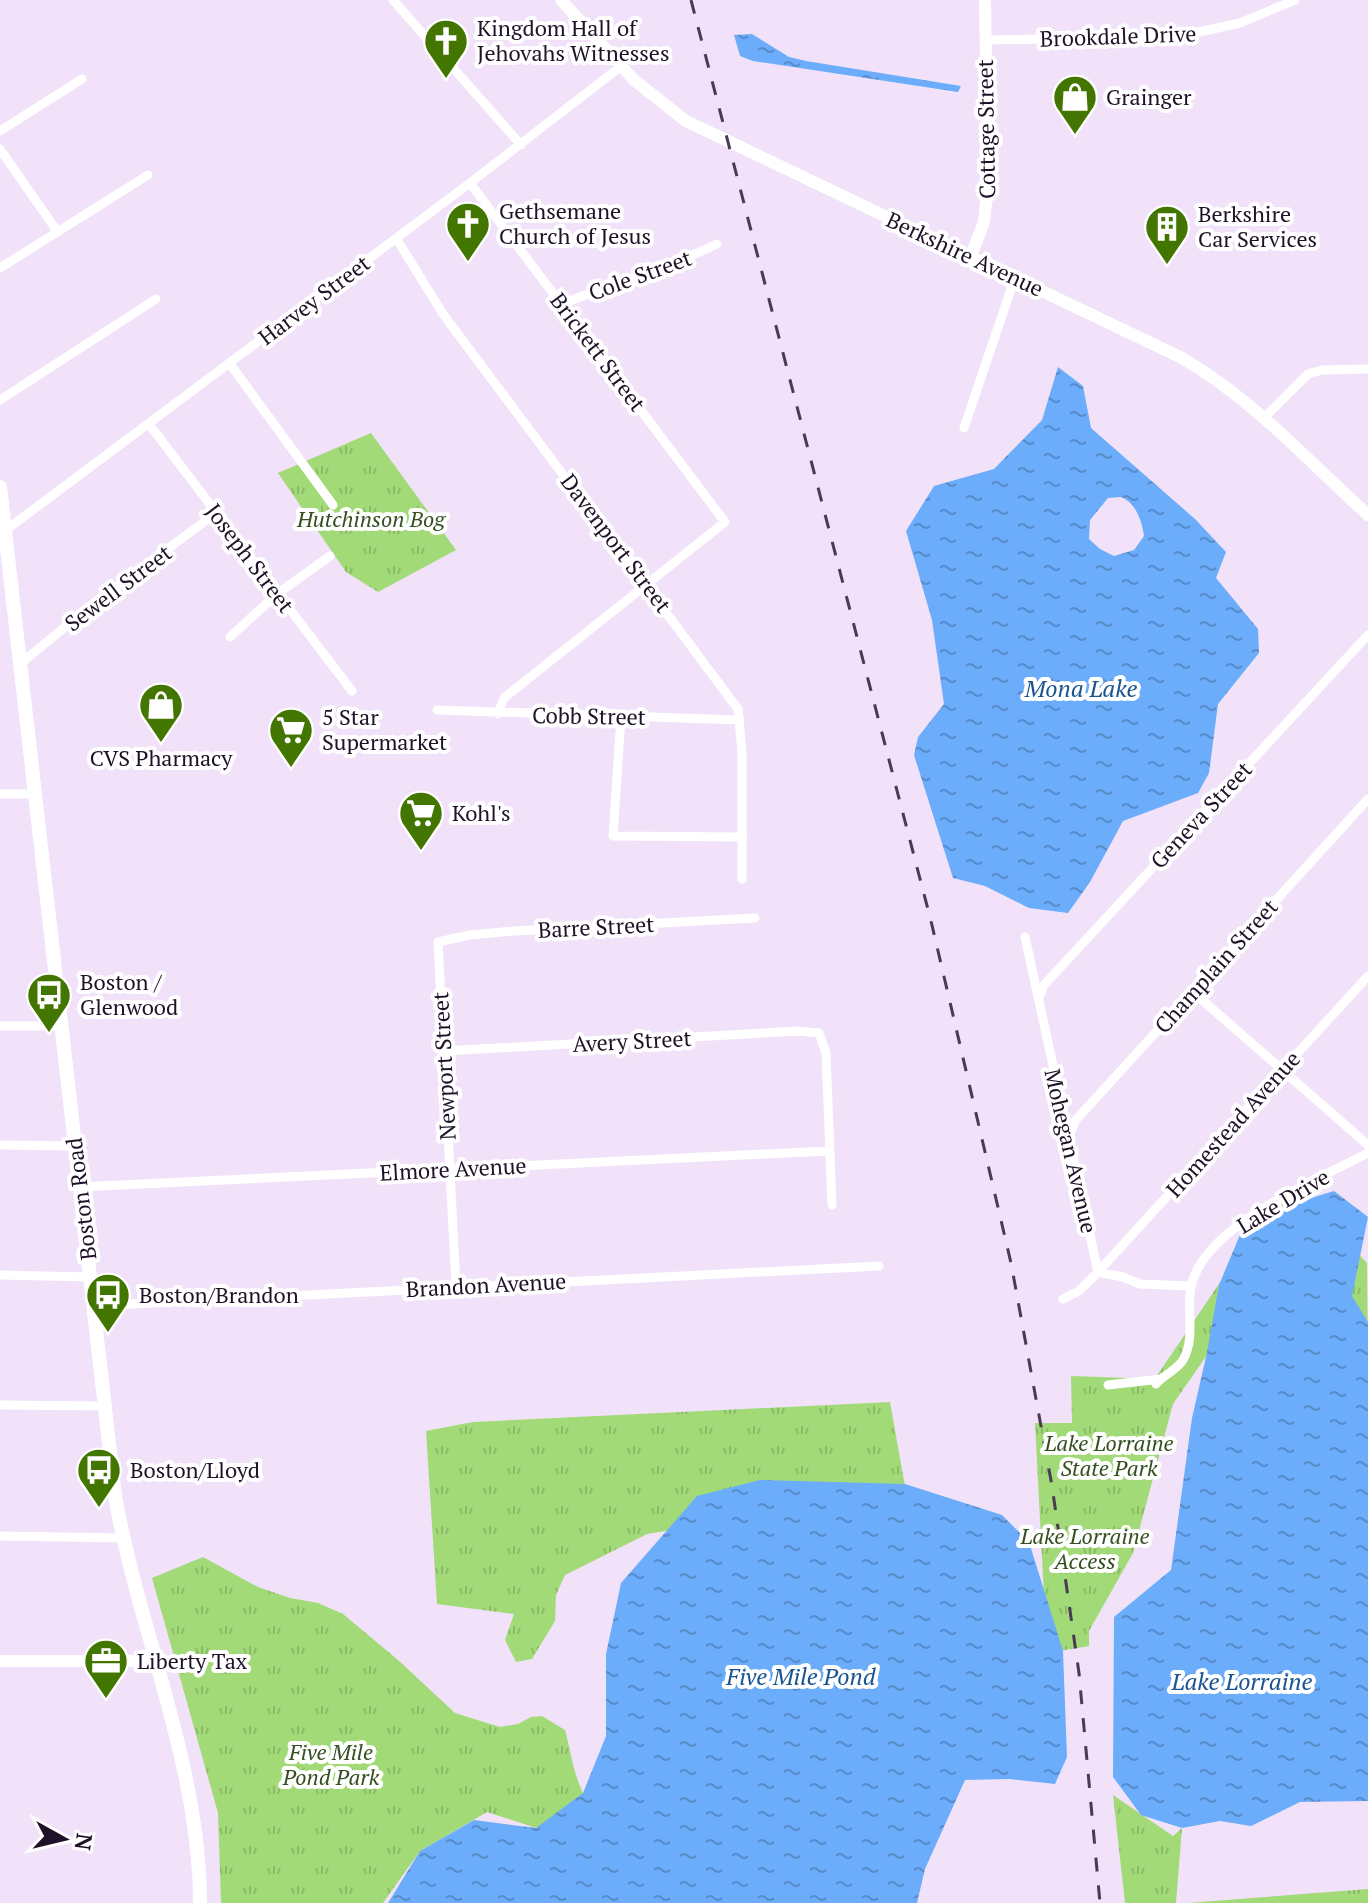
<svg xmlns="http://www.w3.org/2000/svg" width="1368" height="1903" font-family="'PT Serif',serif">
<defs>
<pattern id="park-tufts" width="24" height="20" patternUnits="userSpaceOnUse" patternTransform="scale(2)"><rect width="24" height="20" fill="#a2da78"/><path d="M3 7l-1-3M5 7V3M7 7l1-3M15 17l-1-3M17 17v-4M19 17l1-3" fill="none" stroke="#8bba68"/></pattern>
<pattern id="water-ripples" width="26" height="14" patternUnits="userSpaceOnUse" patternTransform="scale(2)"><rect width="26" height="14" fill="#6badfa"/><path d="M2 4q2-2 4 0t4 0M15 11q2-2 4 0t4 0" fill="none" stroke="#578bca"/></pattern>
</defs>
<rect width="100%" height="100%" fill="#f1e2fa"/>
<path fill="url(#park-tufts)" d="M 371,433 L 456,550 L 378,592 L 346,572 L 278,473 Z
M 1275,1201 L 1332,1225 L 1367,1263 L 1368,1360 L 1291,1234 L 1173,1404 L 1133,1553 L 1089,1631 L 1089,1646 L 1047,1653 L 1035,1423 L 1072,1423 L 1071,1376 L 1128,1378 L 1152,1383 Z
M 890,1402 L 919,1565 L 703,1525 L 647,1534 L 565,1575 L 556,1595 L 555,1621 L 532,1659 L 516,1662 L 505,1640 L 514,1614 L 437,1604 L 426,1431 L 473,1422 Z
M 203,1557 L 258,1587 L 290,1598 L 318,1603 L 343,1614 L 398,1660 L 455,1713 L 500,1727 L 518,1724 L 531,1717 L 542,1716 L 565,1730 C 571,1752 573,1772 583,1793 L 566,1811 L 536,1828 L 487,1812 L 420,1851 L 383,1903 L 221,1903 L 218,1813 L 152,1578 Z
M 1113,1795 L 1173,1836 L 1182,1828 L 1176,1903 L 1125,1903 Z
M 1368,1889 L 1368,1903 L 1188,1903 Z"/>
<path fill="url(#water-ripples)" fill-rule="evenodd" d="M 752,34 L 789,57 L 806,61 L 961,86 L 958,92 L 753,61 L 740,56 L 734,35 Z
M 1058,367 L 1083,386 L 1091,428 L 1195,519 L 1226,552 L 1216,578 L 1258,629 L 1259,653 L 1218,704 L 1209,773 L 1198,793 L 1123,821 L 1090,882 L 1068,913 L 1029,908 L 985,886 L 953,878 L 914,755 L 918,737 L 944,704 L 932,620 L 906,531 L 934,486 L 994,469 L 1042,420 ZM 1121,497 C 1136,503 1142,521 1144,536 L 1134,550 L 1114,556 L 1100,549 L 1089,539 L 1090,520 L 1108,498 Z
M 1334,1191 L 1368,1217 L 1352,1296 L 1368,1322 L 1368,1801 L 1300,1802 L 1251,1826 L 1220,1821 L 1182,1828 L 1141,1815 L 1113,1777 L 1114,1617 L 1171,1570 L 1192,1418 L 1206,1357 L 1219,1285 L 1247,1218 Z
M 760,1480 L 905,1484 L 1002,1515 L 1029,1542 L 1063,1651 L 1067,1757 L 1055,1784 L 1009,1779 L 965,1780 L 925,1869 L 917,1903 L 388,1903 L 420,1851 L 474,1820 L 536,1828 L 583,1793 L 606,1736 L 606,1654 L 621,1583 L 697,1496 Z"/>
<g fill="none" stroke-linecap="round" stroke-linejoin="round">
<path stroke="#fff" stroke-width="9" d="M 393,0 L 521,145
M 985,40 L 1176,37 L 1240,23 L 1295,0
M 0,131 L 82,79
M 0,149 L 57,231
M 470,183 L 725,522 L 504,698 L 498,714
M 396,238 L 443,314 L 738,709 L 742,752 L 742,879
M 0,268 L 148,175
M 562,304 C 614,283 667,268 717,244
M 230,364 L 333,505
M 0,400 L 156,299
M 1263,419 L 1308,374 L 1322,370 L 1368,369
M 149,424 L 352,691
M 964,428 L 1015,277
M 6,530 L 470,183 L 620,67
M 230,637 L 277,594 L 330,556
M 20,664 L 92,605 L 216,513
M 437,710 L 740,720
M 621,717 L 613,836 L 743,837
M 0,794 L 35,794
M 1025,937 L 1098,1272 L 1123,1277 L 1140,1284 L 1191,1286
M 1193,992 L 1368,1145
M 1039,998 L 1044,985 L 1368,635
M 0,1026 L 61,1026
M 444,1051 L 798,1031 L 819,1033 L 826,1053 L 832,1205
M 1069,1136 L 1075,1121 L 1368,799
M 0,1145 L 74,1146
M 79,1187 L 828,1151
M 0,1275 L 90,1277
M 456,1286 L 438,942 L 470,935 L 513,931 L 755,918
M 1063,1299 L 1079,1291 L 1098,1272 L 1368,976
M 93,1306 L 879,1266
M 1156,1384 C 1163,1375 1177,1370 1183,1360 C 1196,1338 1186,1310 1191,1287 C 1203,1226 1317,1180 1368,1153
M 1108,1385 L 1161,1379
M 0,1405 L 105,1406
M 0,1536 L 123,1538"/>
<path stroke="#fff" stroke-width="12" d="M 561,0 L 634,80 L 686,121 L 1180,357 C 1251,397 1308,461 1368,515
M 971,256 L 984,222 L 988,184 L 985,0
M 0,1661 L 154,1661"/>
<path stroke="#fff" stroke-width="14" d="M 0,487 L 115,1496 C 139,1632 200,1765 200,1903"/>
<path stroke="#493b52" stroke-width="3" stroke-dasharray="14 14" stroke-linecap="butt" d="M 691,0 L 931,921 L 1011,1263 L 1052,1486 L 1079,1673 L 1100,1903"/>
</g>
<defs>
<g id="church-pin" transform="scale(2.3)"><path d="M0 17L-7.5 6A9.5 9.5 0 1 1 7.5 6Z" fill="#437601" stroke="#fff"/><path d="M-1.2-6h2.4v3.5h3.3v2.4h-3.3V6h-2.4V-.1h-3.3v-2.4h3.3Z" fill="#fff"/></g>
<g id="shop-pin" transform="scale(2.3)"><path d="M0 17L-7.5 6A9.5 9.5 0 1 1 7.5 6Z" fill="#437601" stroke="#fff"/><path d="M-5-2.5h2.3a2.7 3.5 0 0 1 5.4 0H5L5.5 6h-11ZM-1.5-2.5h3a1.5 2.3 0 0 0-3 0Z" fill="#fff"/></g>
<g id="building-pin" transform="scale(2.3)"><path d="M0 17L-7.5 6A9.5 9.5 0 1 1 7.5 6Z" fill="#437601" stroke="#fff"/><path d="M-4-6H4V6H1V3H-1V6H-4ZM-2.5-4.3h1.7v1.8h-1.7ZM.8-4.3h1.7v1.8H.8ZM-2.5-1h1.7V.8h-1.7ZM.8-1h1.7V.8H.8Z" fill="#fff"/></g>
<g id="supermarket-pin" transform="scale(2.3)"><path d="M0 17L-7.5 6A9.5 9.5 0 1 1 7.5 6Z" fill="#437601" stroke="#fff"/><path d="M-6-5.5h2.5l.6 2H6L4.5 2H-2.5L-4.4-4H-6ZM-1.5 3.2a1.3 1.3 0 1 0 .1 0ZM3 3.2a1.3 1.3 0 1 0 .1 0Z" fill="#fff"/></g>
<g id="bus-pin" transform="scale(2.3)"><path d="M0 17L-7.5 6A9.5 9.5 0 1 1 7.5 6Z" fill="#437601" stroke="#fff"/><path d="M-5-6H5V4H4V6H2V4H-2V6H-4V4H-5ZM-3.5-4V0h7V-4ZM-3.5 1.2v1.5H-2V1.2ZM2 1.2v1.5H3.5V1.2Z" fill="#fff"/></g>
<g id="office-pin" transform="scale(2.3)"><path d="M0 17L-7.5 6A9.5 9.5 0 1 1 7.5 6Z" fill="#437601" stroke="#fff"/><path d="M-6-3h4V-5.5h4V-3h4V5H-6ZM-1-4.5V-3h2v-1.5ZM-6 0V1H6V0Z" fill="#fff"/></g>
</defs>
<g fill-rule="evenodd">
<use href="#church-pin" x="446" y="41"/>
<use href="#shop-pin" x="1075" y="97"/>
<use href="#church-pin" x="468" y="224"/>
<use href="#building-pin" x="1167" y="227"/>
<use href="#shop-pin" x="161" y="705"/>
<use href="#supermarket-pin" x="291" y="730"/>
<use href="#supermarket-pin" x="421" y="813"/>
<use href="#bus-pin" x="49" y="995"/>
<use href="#bus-pin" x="108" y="1295"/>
<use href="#bus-pin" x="99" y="1470"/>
<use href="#office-pin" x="106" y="1661"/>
</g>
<g text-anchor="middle" stroke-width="8" stroke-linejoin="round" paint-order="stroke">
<g font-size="22" fill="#1f1127" stroke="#fff" text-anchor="start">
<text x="477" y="36">Kingdom Hall of<tspan x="477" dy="25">Jehovahs Witnesses</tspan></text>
<text x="1106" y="105">Grainger</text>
<text x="499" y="219">Gethsemane<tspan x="499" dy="25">Church of Jesus</tspan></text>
<text x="1198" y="222">Berkshire<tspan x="1198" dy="25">Car Services</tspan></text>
<text x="322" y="725">5 Star<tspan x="322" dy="25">Supermarket</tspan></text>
<text x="161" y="766" text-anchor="middle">CVS Pharmacy</text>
<text x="452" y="821">Kohl's</text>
<text x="80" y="990">Boston /<tspan x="80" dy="25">Glenwood</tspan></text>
<text x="139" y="1303">Boston/Brandon</text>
<text x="130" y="1478">Boston/Lloyd</text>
<text x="137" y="1669">Liberty Tax</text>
</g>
<g font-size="22" fill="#1f1127" stroke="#fff">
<text transform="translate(1118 36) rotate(-2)" y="8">Brookdale Drive</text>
<text transform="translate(986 129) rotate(-91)" y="8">Cottage Street</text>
<text transform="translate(965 254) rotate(25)" y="8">Berkshire Avenue</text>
<text transform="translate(640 275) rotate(-20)" y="8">Cole Street</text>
<text transform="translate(314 300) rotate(-37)" y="8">Harvey Street</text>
<text transform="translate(598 352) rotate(53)" y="8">Brickett Street</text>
<text transform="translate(616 543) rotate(53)" y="8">Davenport Street</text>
<text transform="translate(250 558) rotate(53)" y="8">Joseph Street</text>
<text transform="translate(118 588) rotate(-37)" y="8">Sewell Street</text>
<text transform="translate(589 716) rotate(1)" y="8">Cobb Street</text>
<text transform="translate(1201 815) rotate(-47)" y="8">Geneva Street</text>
<text transform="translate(596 927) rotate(-3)" y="8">Barre Street</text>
<text transform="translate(1216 966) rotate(-48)" y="8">Champlain Street</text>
<text transform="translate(632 1041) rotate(-3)" y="8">Avery Street</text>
<text transform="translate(444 1066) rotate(-93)" y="8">Newport Street</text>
<text transform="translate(1233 1124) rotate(-48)" y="8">Homestead Avenue</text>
<text transform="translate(1071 1151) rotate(77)" y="8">Mohegan Avenue</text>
<text transform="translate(453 1169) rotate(-3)" y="8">Elmore Avenue</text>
<text transform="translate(81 1199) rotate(-97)" y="8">Boston Road</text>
<text transform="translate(1283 1201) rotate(-31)" y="8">Lake Drive</text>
<text transform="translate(486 1285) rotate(-3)" y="8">Brandon Avenue</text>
</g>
<g font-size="22" font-style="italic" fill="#354f21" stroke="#fff">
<text x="371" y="527">Hutchinson Bog</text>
<text x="1109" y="1451">Lake Lorraine<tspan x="1109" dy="25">State Park</tspan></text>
<text x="1085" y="1544">Lake Lorraine<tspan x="1085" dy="25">Access</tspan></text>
<text x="331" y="1760">Five Mile<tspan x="331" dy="25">Pond Park</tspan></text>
</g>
<g font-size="24" font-style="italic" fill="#1a5491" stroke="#fff">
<text x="1081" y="697">Mona Lake</text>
<text x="801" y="1685">Five Mile Pond</text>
<text x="1242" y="1690">Lake Lorraine</text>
</g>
</g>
<g transform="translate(64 1839) rotate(98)" stroke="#ffffff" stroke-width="6" paint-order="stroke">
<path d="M0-6L14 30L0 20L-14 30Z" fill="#1f1127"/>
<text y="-12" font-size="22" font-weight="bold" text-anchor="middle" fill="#1f1127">N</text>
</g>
</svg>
